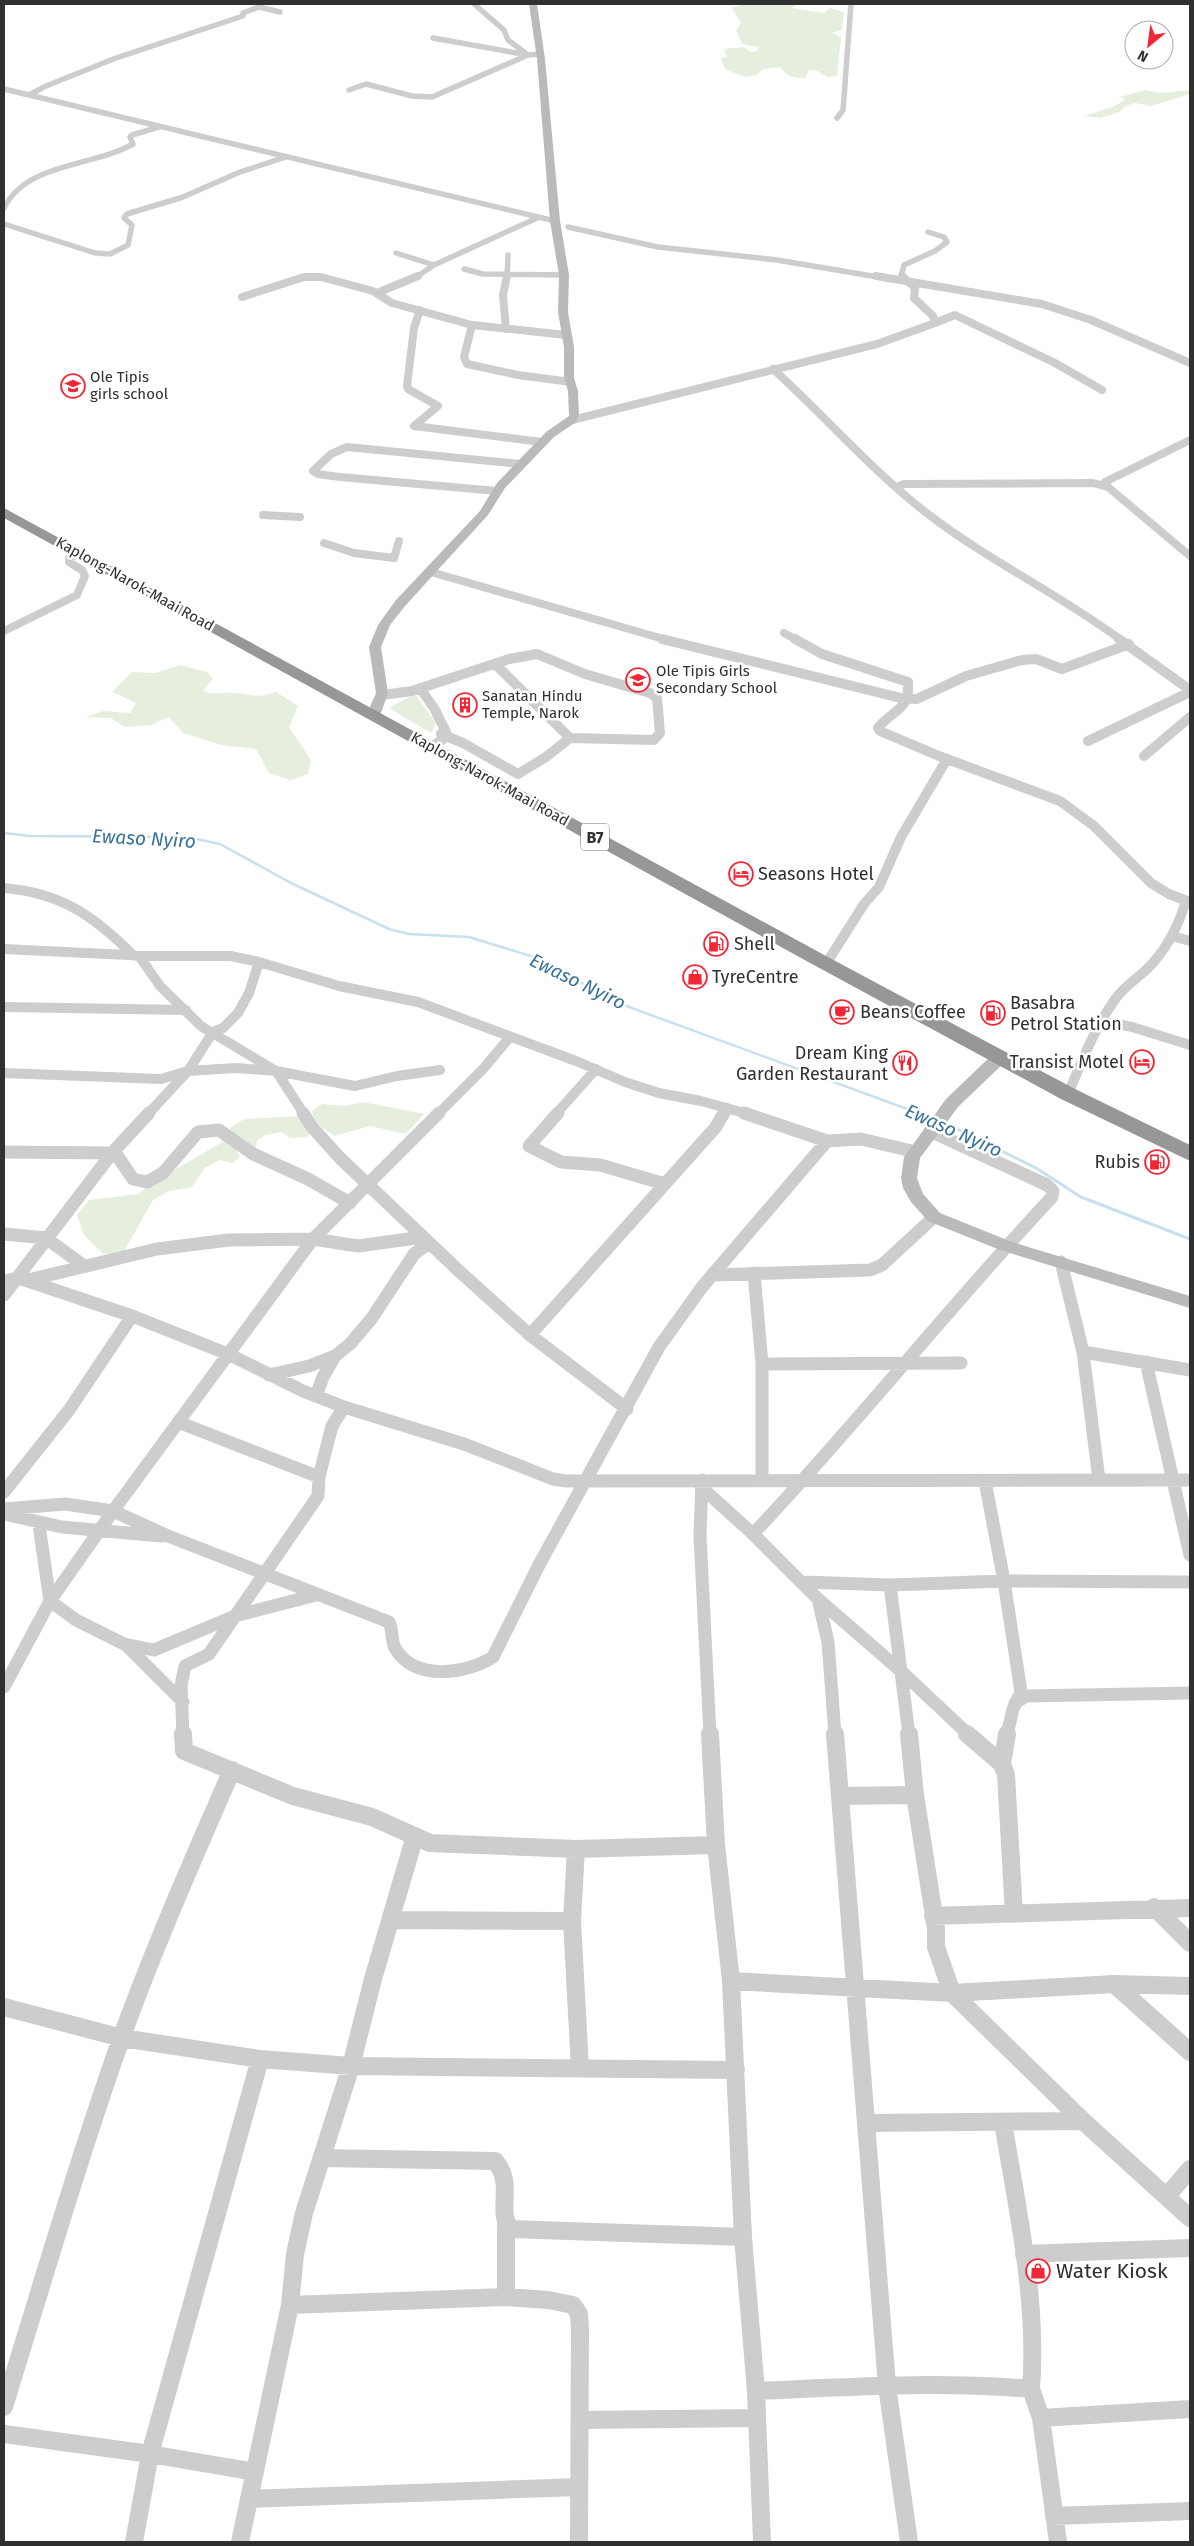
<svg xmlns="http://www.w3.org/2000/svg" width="1194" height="2546" font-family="'Fira Sans',sans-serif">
<rect width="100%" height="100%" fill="#fff"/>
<path fill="#e6eedd" d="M 744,4 L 798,4 L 791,8 L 824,13 L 830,8 L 844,12 L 842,30 L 832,33 L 841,37 L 837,76 L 827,77 L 818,71 L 809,70 L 805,78 C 793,78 787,77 780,67 L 763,69 L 757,75 L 745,77 L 725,69 L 721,58 L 727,57 L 724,49 L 743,47 L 751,52 L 757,51 L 759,47 L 742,44 L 736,30 L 741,23 L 732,8 Z
M 1145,90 L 1162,93 L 1190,90 L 1190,94 L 1151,106 L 1135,103 L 1124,107 L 1120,112 L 1100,118 L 1084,116 L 1113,107 L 1125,100 L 1120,97 Z
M 180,665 L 207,672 L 213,679 L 203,691 C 215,696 222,692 234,693 C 254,694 255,699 276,692 L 298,706 L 289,727 L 311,760 L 308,774 L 291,780 L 269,773 L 256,749 L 222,745 L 183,733 L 169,717 L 151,725 L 125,727 L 111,718 L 86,717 L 103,711 L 130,713 L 136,703 L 112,692 L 132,672 L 156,673 Z
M 415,694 L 436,723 L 431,733 L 389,708 Z
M 363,1102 L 424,1114 L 406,1134 L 370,1126 L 335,1136 C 324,1129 315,1124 312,1111 L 322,1104 L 345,1106 Z
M 300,1116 L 311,1132 L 308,1137 L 291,1138 L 281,1132 L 265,1135 L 257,1141 L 256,1148 L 249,1149 L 232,1138 L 230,1128 L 245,1119 Z
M 224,1141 L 235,1148 L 240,1157 L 232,1163 L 220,1160 L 205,1168 L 192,1187 L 169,1191 L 153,1200 L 123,1253 L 103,1254 L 84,1235 L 77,1215 L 89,1200 L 138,1194 L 149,1185 Z"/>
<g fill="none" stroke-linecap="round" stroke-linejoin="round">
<path stroke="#c8e0ef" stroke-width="2.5" d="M 4,833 L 30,836 L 187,837 L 220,844 L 291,883 L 389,929 L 409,934 L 469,937 L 544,960 L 574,977 L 599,996 L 921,1114"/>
<path stroke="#c8e0ef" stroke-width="3" d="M 918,1113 L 935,1119
M 943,1122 L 1036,1168 L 1081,1197 L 1190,1239"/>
<path stroke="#cdcdcd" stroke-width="5.5" d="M 433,38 L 528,55 L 508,40 L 504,30 L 474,4
M 4,89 L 555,221
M 349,90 L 366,84 L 412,96 L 432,97 L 528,55 L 539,54
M 29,95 L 46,86 L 116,58 L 243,16 L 243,13 L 259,7 L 280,12
M 837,118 L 843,110 L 851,4
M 4,208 C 27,162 93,167 133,144 L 130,137 L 132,135 L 159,127
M 4,224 L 95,253 L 110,254 L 128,245 L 132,225 L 124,218 L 127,214 L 183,197 L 240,172 L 286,157
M 568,227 L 658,247 L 777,260 L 884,278
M 396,253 L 434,265
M 464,269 L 483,274 L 564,275
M 302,278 L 324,278
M 415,278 L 434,265 L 537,218
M 507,278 L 508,255
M 903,278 L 901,276 L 904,265 L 935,251 L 947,242 L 944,237 L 928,232"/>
<path stroke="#cdcdcd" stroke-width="8" d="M 876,276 L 1042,304 L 1091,320 L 1190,363
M 377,293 L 418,276
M 242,297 L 304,277 L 321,277 L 373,291 L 392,303 L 472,325 L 566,335
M 420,310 L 414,328 L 407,386 L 408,389 L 438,406 L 414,426 L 542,442
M 935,323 L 955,315 L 1055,363 L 1102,390
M 472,325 L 464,357 L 467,364 L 518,375 L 571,382
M 506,329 L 503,295 L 507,276
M 773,369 C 825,416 872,471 928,514 C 989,561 1059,594 1121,640
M 572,420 L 877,344 L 935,323 L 933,316 L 914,298 L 915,288 L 902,276
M 897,487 L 904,484 L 1093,483 L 1108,487 L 1105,482 L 1190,440
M 1108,487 L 1190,556
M 497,491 L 340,477 L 318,474 L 313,471 L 331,454 L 347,447 L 521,464
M 263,515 L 300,517
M 324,543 L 354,553 L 394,558 L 399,541
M 431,572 L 667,640
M 4,631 L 77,595 L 85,576 L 82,570 L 69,562 L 69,558 L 79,554
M 784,633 L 797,640"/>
<path stroke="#cdcdcd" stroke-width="10" d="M 662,639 L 901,698 L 917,699 L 966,676 L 1022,660 L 1036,659 L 1062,669 L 1129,644
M 795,639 L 822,654 L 908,682 C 910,711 893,709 878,728 L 880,731 L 939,756 L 1060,801 L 1094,826 L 1151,883 L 1169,894 L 1190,902
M 1119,639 L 1190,690
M 495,664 L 570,738
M 420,688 L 434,708 L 446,732 L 441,734 L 442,740 L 431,747
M 382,695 L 412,691 L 509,659 L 537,654 L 585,674 L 650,693 L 657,698 L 660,733 L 654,740 L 570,738 L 546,757 L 518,774 L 463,743 L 441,734
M 1088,741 L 1190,692
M 1144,756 L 1190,717
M 4,888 C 62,893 94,916 134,956
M 1172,936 L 1190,941
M 4,949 L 149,956 L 231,956 L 259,962 L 339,986 L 418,1002 L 576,1061 L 625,1082 L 659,1093 L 701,1101 L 748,1114
M 139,956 L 160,986 L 201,1026 L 276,1071 L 304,1114
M 826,964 L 864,904 L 879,887 L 901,837 L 947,759
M 4,1007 L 186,1010
M 1102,1021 L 1132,1027 L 1190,1045
M 4,1073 L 161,1079 L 188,1071 L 236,1068 L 276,1071 L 355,1086 L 397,1076 L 440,1070
M 1068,1094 C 1082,1061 1095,1027 1116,998 C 1124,987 1136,979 1146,970 C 1166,951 1178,927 1186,901
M 148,1114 L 188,1071 L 213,1032 L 223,1028 L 238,1013 L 249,993 L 259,962
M 438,1114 L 483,1069 L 510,1037
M 556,1114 L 596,1069
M 723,1114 L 727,1108"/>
<path stroke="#cdcdcd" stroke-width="13" d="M 303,1113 L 312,1127 L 340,1158 L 459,1271 L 530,1335 L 627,1409
M 558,1113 L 529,1146 L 561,1162 L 600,1165 L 665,1184
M 744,1113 L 827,1141
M 114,1151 L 133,1179 L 147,1182 L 163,1173 L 198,1132 L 219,1130 L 253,1154 L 308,1179 L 350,1203
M 4,1152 L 112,1153
M 4,1234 L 46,1238 L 84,1266
M 1061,1262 L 1083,1352 L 1099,1480
M 754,1273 L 762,1364 L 762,1479
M 712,1275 L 870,1270 L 882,1265 L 934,1217
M 28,1280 L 157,1249 L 229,1240 L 313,1239 L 358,1246 L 423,1237
M 4,1281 L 19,1278 L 132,1316 L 228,1354 L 303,1391 L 344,1407 L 464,1444 L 553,1479 L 566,1481 L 1190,1480
M 4,1295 L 112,1153 L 149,1113
M 530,1335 L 715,1128 L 724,1113
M 1083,1352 L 1190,1370
M 1146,1362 L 1190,1555
M 762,1364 L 961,1363
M 269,1375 L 309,1366 L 335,1356
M 316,1396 L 323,1377 L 335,1356 L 350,1344 L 372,1318 L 414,1254 L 429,1243
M 178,1422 L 319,1477 L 318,1496 L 209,1654 L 185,1666 L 181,1685 L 183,1735
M 319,1477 L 332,1426 L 344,1407
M 702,1480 L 700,1536 L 710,1735
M 985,1481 L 1004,1581 L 1021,1692 L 1013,1709 L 1007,1735
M 701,1487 L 753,1534 L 818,1599 L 902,1672 L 969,1735
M 4,1492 L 69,1410 L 132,1316
M 4,1509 L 65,1504 L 113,1511 L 168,1536 L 389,1622 C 393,1630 391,1641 395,1648 C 415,1682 466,1674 493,1657 L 540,1563 L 659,1347 L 702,1287 L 827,1141 L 861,1139 L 916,1152
M 4,1514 L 62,1527 L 161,1536
M 39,1525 L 50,1601 L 76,1620 L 124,1644 L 154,1650 L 235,1616 L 316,1595
M 753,1534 C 856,1425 949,1307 1052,1197 L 1053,1191 L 1047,1185 L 930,1131
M 803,1582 L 890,1585 L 1004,1581 L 1190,1582
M 890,1585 L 909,1735
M 818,1599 L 828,1642 L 835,1735
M 125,1644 L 183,1702
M 4,1687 L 50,1601 L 113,1511 L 313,1239 L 439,1113
M 1015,1703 L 1026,1696 L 1190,1693"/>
<path stroke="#cdcdcd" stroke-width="18" d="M 183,1734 L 184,1751 L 293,1796 L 372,1817 L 430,1843 L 576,1849 L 716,1845
M 710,1734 L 716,1845 L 731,1981 L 743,2237 L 756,2391 L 762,2542
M 835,1734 L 887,2386 L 909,2542
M 909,1734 L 915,1795 L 936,1929 L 936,1947 L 952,1993 L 1083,2121 L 1190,2218
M 967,1734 L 1002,1764 L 1006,1775 L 1014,1914
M 1002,1764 L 1007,1734
M 840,1796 L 915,1795
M 576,1849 L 572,1921 L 580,2068
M 1154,1907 L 1190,1943
M 933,1916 L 1190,1908
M 390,1920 L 572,1921
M 731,1981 L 952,1993 L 1114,1984 L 1190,1986
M 1114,1984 L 1190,2052
M 4,2007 L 122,2038 L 260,2059 L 351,2066 L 736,2070
M 1003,2122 C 1017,2209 1038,2300 1031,2389
M 866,2123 L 1083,2121
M 322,2158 L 495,2161 C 515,2184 496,2209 510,2229 L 743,2237
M 1167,2196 L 1190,2169
M 506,2227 L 506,2297
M 1024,2254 L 1190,2248
M 290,2305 L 506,2297 L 548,2300 L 573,2305 L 579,2314 L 580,2330 L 579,2542
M 4,2407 C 42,2284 78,2161 121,2039 C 154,1948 193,1859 232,1770
M 1041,2418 L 1058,2542
M 580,2420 L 757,2418 L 756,2391 C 848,2387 939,2381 1031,2389 L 1041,2418 L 1190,2409
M 4,2434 L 150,2454 L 255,2472
M 249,2499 L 579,2487
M 1054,2516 L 1190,2511
M 134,2542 L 150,2454 L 260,2059
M 240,2542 L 290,2305 L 295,2254 L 304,2213 L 351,2066 L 373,1979 L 414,1839"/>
<path fill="#bababa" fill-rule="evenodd" d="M 529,4 L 537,4 L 545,59 L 560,221 L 569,275 L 568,312 L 574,347 L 574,378 L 578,391 L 579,416 L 576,422 L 554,437 L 505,488 L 488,515 L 405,606 L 390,625 L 381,647 L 388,693 L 380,716 L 373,720 L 366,716 L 376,693 L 369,647 L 378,625 L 396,600 L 480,511 L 497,483 L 546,432 L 569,416 L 568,391 L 564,378 L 564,347 L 558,312 L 559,275 L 550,221 L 537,59 Z
M 1000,1052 L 1006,1053 L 1008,1057 L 1006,1061 L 958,1107 L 920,1158 L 917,1178 L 923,1194 L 940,1213 L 1012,1242 L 1190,1296 L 1190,1308 L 1000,1250 L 928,1221 L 911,1202 L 903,1188 L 901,1178 L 904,1157 L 946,1099 L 994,1053 Z"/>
<path fill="#979797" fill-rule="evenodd" d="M 4,508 L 826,956 L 1075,1089 L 1190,1145 L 1190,1161 L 1061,1099 L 812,964 L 4,518 Z"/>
</g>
<defs>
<g id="school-ring" transform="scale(1.25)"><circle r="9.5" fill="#fff" stroke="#f22736" stroke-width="1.5"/><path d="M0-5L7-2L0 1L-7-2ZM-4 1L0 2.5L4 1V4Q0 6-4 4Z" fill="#f22736"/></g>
<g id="building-ring" transform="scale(1.25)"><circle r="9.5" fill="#fff" stroke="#f22736" stroke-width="1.5"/><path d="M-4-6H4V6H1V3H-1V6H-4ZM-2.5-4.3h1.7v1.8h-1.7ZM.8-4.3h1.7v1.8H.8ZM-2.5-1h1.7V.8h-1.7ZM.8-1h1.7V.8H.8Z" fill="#f22736"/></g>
<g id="hotel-ring" transform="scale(1.25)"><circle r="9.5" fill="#fff" stroke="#f22736" stroke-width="1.5"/><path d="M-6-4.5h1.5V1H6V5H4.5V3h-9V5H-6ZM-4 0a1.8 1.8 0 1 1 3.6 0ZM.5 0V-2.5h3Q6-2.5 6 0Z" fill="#f22736"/></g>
<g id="fuel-ring" transform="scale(1.25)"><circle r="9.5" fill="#fff" stroke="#f22736" stroke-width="1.5"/><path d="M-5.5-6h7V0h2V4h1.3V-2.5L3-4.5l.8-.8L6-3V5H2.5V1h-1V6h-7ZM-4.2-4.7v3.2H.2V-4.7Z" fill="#f22736"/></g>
<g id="shop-ring" transform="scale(1.25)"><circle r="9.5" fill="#fff" stroke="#f22736" stroke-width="1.5"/><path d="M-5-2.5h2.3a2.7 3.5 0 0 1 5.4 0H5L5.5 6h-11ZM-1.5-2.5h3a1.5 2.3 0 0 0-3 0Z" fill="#f22736"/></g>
<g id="cafe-ring" transform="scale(1.25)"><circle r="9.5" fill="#fff" stroke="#f22736" stroke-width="1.5"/><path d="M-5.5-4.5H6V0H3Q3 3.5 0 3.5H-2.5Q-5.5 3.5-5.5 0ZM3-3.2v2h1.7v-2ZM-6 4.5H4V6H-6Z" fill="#f22736"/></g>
<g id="restaurant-ring" transform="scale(1.25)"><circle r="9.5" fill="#fff" stroke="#f22736" stroke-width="1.5"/><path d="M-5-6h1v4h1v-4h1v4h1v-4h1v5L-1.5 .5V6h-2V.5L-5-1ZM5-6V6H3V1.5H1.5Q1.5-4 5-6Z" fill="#f22736"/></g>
</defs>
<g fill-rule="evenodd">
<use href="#school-ring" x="73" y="386"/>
<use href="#school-ring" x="638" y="680"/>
<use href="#building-ring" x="465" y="705"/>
<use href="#hotel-ring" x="741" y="874"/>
<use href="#fuel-ring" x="716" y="944"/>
<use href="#shop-ring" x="695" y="977"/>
<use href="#cafe-ring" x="842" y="1012"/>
<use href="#fuel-ring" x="993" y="1013"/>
<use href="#hotel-ring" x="1142" y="1062"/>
<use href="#restaurant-ring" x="905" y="1063"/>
<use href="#fuel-ring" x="1157" y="1162"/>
<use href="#shop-ring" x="1038" y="2271"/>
</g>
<g text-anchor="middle" stroke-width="5" stroke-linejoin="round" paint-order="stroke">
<g font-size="15" fill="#303030" stroke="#fff" text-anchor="start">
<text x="90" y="382">Ole Tipis<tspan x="90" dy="17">girls school</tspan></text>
<text x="656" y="676">Ole Tipis Girls<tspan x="656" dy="17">Secondary School</tspan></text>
<text x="482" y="701">Sanatan Hindu<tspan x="482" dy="17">Temple, Narok</tspan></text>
</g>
<g font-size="15" fill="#303030" stroke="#fff">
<text transform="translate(135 584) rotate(29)" y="5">Kaplong-Narok-Maai Road</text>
<text transform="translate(490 779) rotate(29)" y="5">Kaplong-Narok-Maai Road</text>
</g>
<rect fill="#fff" stroke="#6e6e6e" stroke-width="1" x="581" y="823.5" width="28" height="27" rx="4"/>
<g font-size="16" font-weight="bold" fill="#303030">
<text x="595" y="843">B7</text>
</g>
<g font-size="18" fill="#303030" stroke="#fff" text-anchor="start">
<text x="758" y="880">Seasons Hotel</text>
<text x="734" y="950">Shell</text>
<text x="712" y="983">TyreCentre</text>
<text x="1010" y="1009">Basabra<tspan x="1010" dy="21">Petrol Station</tspan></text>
<text x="860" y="1018">Beans Coffee</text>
<text x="888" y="1059" text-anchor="end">Dream King<tspan x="888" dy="21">Garden Restaurant</tspan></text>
<text x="1124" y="1068" text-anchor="end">Transist Motel</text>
<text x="1140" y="1168" text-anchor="end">Rubis</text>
</g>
<g font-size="19" font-style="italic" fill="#377399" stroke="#fff">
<text transform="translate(144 838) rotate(3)" y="7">Ewaso Nyiro</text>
<text transform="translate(578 981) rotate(26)" y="7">Ewaso Nyiro</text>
<text transform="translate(954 1130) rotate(24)" y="7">Ewaso Nyiro</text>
</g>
<g font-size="21" fill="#303030" stroke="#fff" text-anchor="start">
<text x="1056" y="2278">Water Kiosk</text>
</g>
</g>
<rect width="1194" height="2546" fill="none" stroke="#303030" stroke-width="10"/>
<g transform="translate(1149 45) rotate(209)"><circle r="24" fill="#ffffff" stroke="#acacac"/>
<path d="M0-4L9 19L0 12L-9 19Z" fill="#f22736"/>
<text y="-8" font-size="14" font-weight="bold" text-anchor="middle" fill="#303030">N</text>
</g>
</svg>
